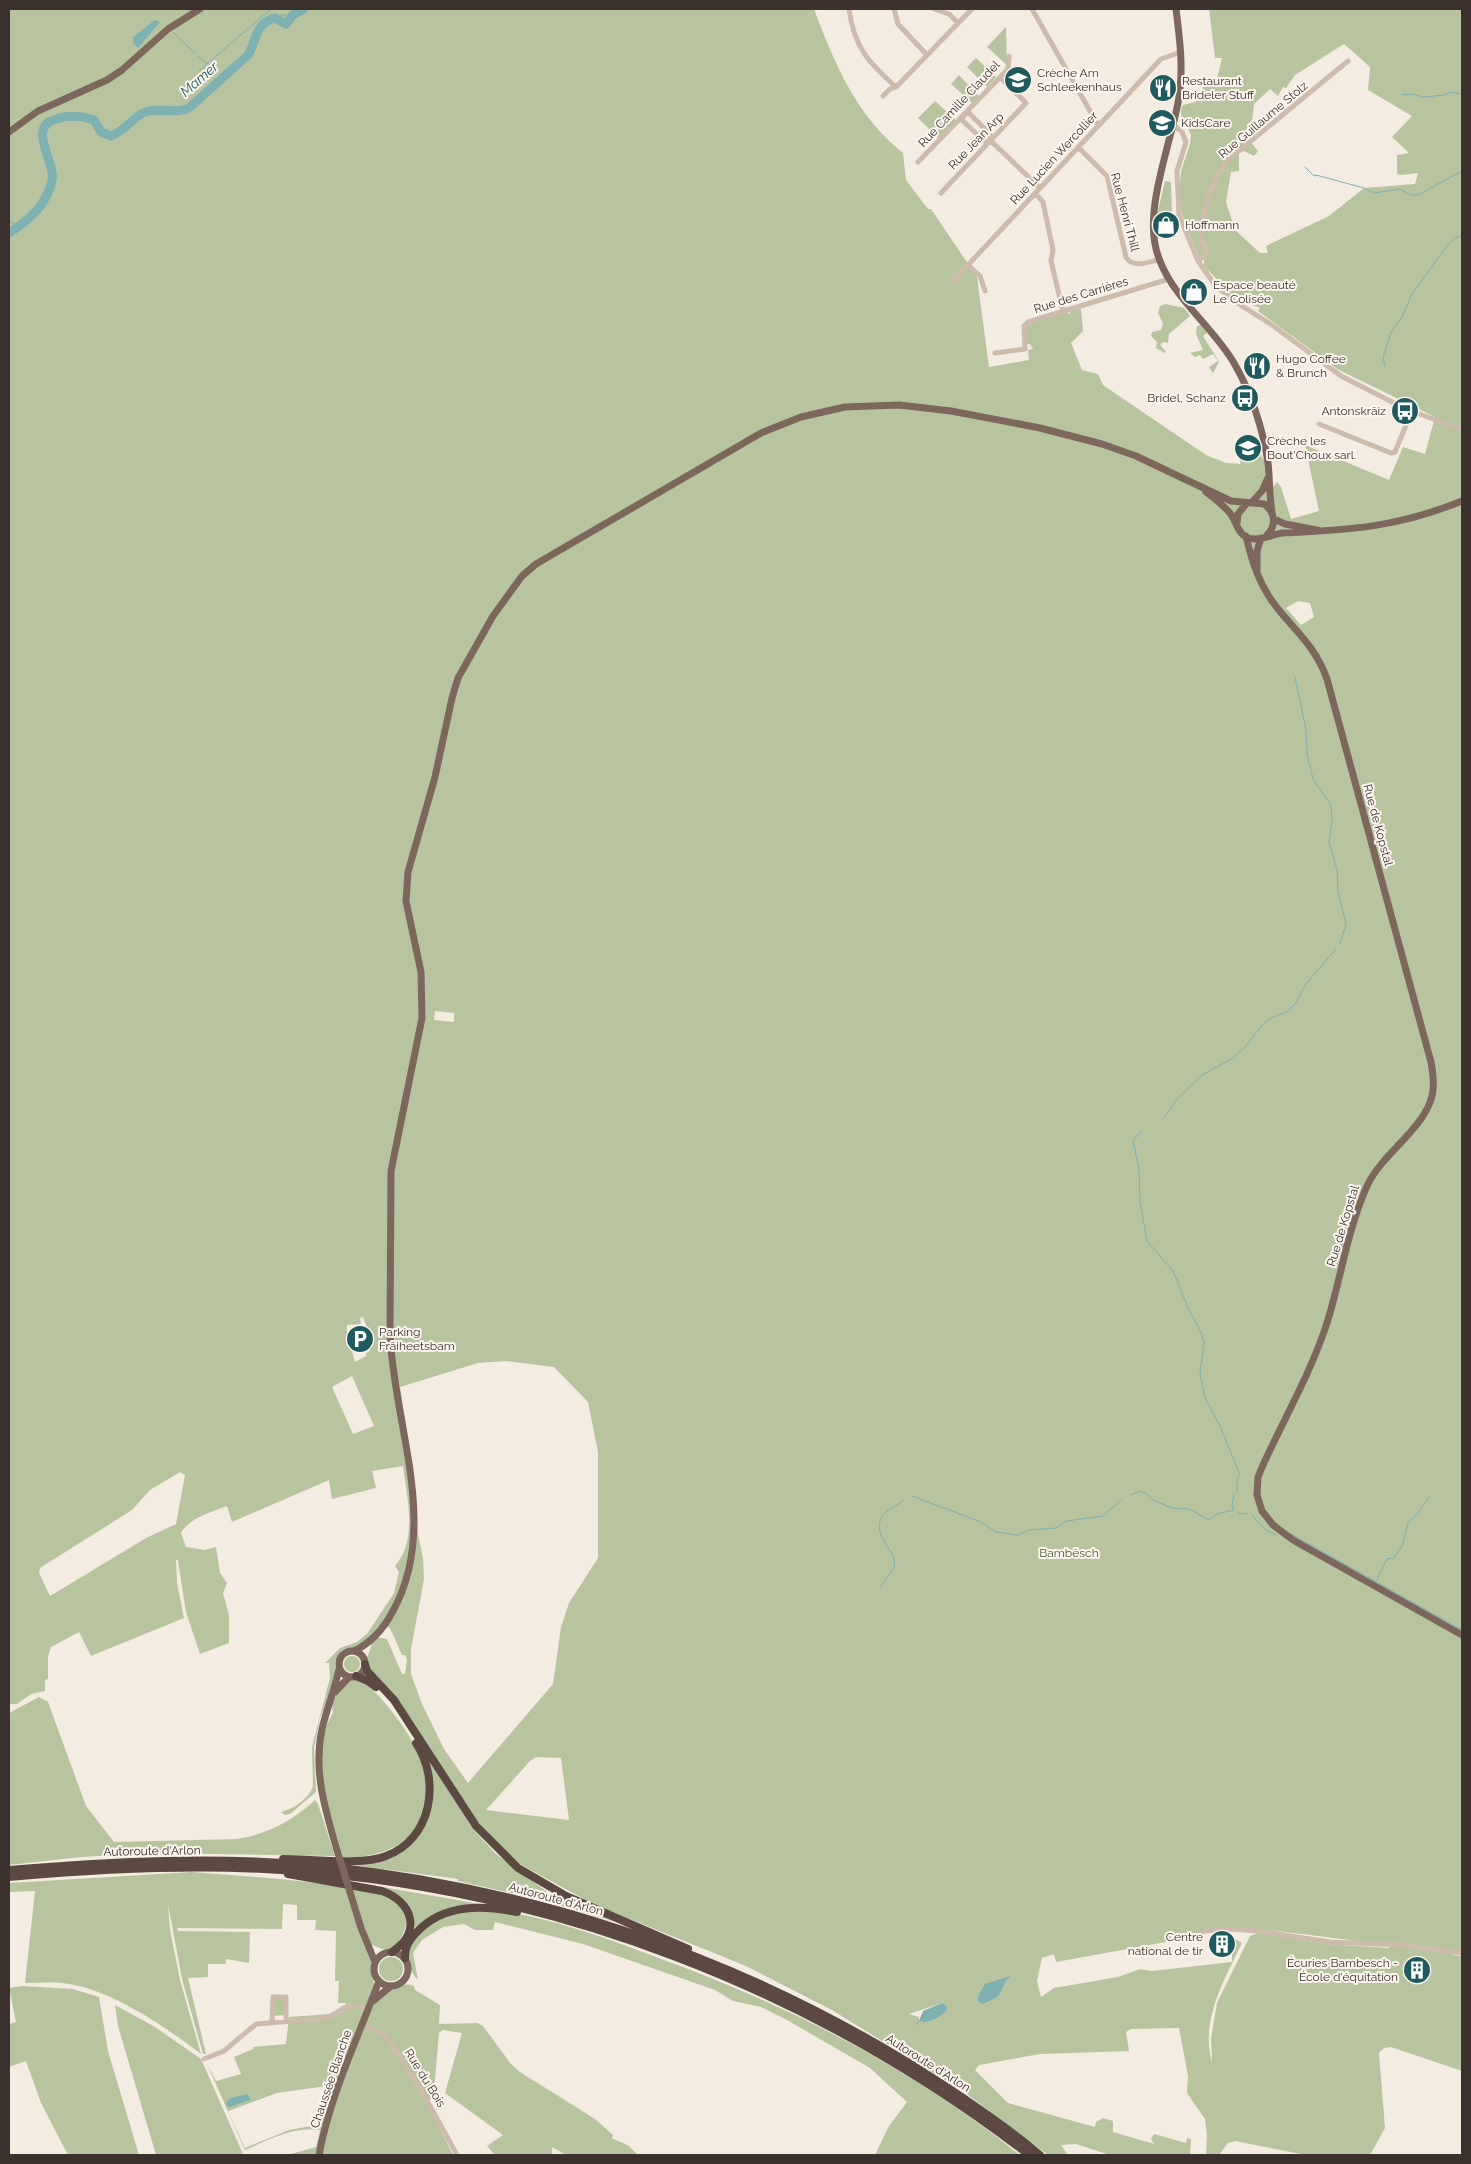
<svg xmlns="http://www.w3.org/2000/svg" width="1471" height="2164" font-family="Raleway,sans-serif">
<rect width="100%" height="100%" fill="#f4ebe1"/>
<path fill="#b8c4a0" fill-rule="evenodd" d="M 9,9 L 814,9 C 834,62 856,116 903,153 L 906,180 L 928,209 L 931,209 L 977,277 L 989,367 L 1029,360 L 1028,350 L 1033,349 L 1030,344 L 1027,344 L 1025,326 L 1029,323 L 1066,312 L 1069,314 L 1072,310 L 1081,309 L 1083,331 L 1071,343 L 1082,370 L 1098,374 L 1103,385 L 1206,455 L 1226,463 L 1240,464 L 1241,454 L 1260,449 L 1262,458 L 1267,462 L 1273,495 L 1273,487 L 1277,482 L 1281,487 L 1291,519 L 1319,511 L 1305,445 L 1389,480 L 1403,447 L 1425,454 L 1435,417 L 1337,369 L 1258,311 L 1260,308 L 1236,299 L 1204,266 L 1204,258 L 1199,257 L 1182,215 L 1179,198 L 1181,171 L 1190,144 L 1191,135 C 1186,125 1177,117 1183,105 L 1195,102 L 1204,86 L 1216,83 L 1222,58 L 1215,58 L 1209,9 L 1462,9 L 1462,1953 L 1453,1951 L 1453,1955 L 1462,1956 L 1462,2071 L 1391,2047 L 1384,2048 L 1379,2053 L 1385,2128 L 1370,2155 L 1306,2155 L 1235,2141 L 1228,2143 L 1219,2155 L 1206,2155 L 1207,2135 L 1205,2119 L 1187,2093 L 1188,2076 L 1179,2028 L 1131,2029 L 1126,2032 L 1129,2051 L 1040,2054 L 979,2065 L 975,2070 L 1008,2103 L 1095,2127 L 1096,2122 L 1103,2118 L 1113,2121 L 1113,2132 L 1154,2144 L 1151,2139 L 1154,2134 L 1186,2143 L 1187,2138 L 1191,2139 L 1190,2155 L 1110,2155 L 1076,2144 L 1061,2145 L 1068,2155 L 1048,2155 L 963,2091 L 832,2010 L 746,1966 L 593,1904 L 520,1864 L 478,1824 L 372,1675 L 367,1658 L 374,1638 L 355,1648 L 342,1650 L 335,1662 L 336,1680 L 320,1718 L 314,1748 L 316,1792 L 290,1814 L 285,1815 L 281,1812 C 293,1809 309,1799 313,1786 L 312,1747 L 330,1678 L 329,1663 L 325,1663 L 340,1648 L 357,1642 L 367,1634 L 394,1593 L 399,1572 L 395,1566 C 418,1540 407,1498 403,1466 L 372,1471 L 376,1488 L 332,1499 L 329,1480 L 232,1522 L 227,1506 C 212,1512 189,1518 181,1533 L 186,1547 L 205,1550 L 216,1547 L 220,1573 L 227,1583 L 223,1593 L 229,1615 L 229,1643 L 200,1654 L 186,1612 L 178,1560 L 176,1560 L 177,1583 L 184,1618 L 91,1656 L 79,1632 L 51,1647 L 48,1656 L 48,1679 L 45,1680 L 45,1691 L 31,1694 L 17,1704 L 9,1704 ZM 1344,44 L 1370,67 L 1368,90 L 1412,116 L 1392,137 L 1409,153 L 1397,155 L 1397,174 L 1402,175 L 1418,173 L 1415,184 L 1364,188 L 1329,216 L 1266,246 L 1268,253 L 1260,253 L 1235,230 L 1226,202 L 1231,172 L 1239,171 L 1239,153 L 1244,151 L 1254,156 L 1258,151 L 1250,141 L 1254,104 L 1270,89 L 1278,96 L 1283,87 L 1286,88 L 1295,75 ZM 1298,601 L 1310,603 L 1314,617 L 1301,625 L 1286,608 ZM 435,1011 L 454,1013 L 454,1022 L 434,1020 ZM 363,1317 L 371,1340 L 365,1342 L 370,1351 L 366,1353 L 366,1356 L 355,1362 L 347,1334 L 347,1325 L 361,1324 L 360,1318 ZM 505,1361 L 554,1367 L 588,1402 L 598,1452 L 598,1558 L 569,1603 L 561,1627 L 553,1684 L 468,1783 L 444,1749 L 422,1704 L 411,1674 L 411,1649 L 424,1579 L 423,1558 L 418,1534 L 412,1465 L 400,1387 L 478,1363 ZM 352,1376 L 374,1426 L 353,1434 L 332,1387 ZM 180,1472 L 185,1475 L 176,1524 L 146,1538 L 50,1596 L 39,1573 L 40,1568 L 132,1510 L 150,1490 ZM 384,1625 L 390,1628 L 402,1655 L 405,1655 L 407,1660 L 405,1674 L 402,1674 L 387,1639 L 375,1637 ZM 536,1757 L 561,1758 L 569,1820 L 486,1810 L 530,1761 ZM 1230,1927 C 1283,1930 1336,1939 1389,1945 L 1389,1948 L 1327,1944 L 1258,1933 L 1250,1936 L 1217,2003 L 1211,2039 L 1212,2063 C 1200,2021 1224,1980 1242,1943 L 1232,1937 L 1232,1962 L 1152,1971 L 1140,1969 L 1118,1977 L 1054,1988 L 1041,1997 L 1037,1981 L 1042,1958 L 1054,1954 L 1056,1962 L 1182,1939 L 1182,1937 L 1204,1935 L 1204,1929 ZM 942,2003 L 946,2005 L 919,2021 L 919,2017 L 909,2014 Z
M 1006,27 L 1007,62 L 1007,65 L 987,47 Z
M 976,58 L 996,77 L 987,87 L 967,67 Z
M 959,75 L 979,96 L 972,103 L 951,84 Z
M 935,101 L 956,120 L 938,138 L 918,118 Z
M 1165,181 L 1171,182 L 1172,216 L 1168,212 L 1163,216 L 1157,215 Z
M 1166,304 L 1184,308 L 1190,316 L 1169,334 L 1168,343 L 1163,342 L 1160,345 L 1166,352 L 1165,353 L 1156,348 L 1157,342 L 1151,336 L 1152,332 L 1161,330 L 1163,323 L 1158,313 L 1160,306 Z
M 1201,325 L 1207,333 L 1203,336 L 1218,360 L 1219,362 L 1213,373 L 1209,367 L 1218,361 L 1213,354 L 1203,359 L 1200,355 L 1195,357 L 1190,353 L 1203,350 L 1196,334 L 1197,326 Z
M344 1664a8 8 0 1 1 16 0a8 8 0 1 1-16 0Z
M 360,1679 C 385,1697 423,1748 427,1779 C 433,1834 392,1859 343,1857 C 331,1814 306,1755 333,1713 C 330,1699 340,1690 349,1680 Z
M 39,1697 L 48,1702 L 86,1806 L 114,1842 L 237,1839 C 268,1834 292,1821 315,1800 L 318,1804 L 335,1856 L 157,1853 L 81,1857 L 9,1865 L 9,1713 Z
M 425,1754 L 472,1828 L 496,1854 L 550,1894 L 620,1923 L 542,1900 L 458,1881 L 458,1879 L 338,1863 L 368,1862 L 416,1838 L 428,1818 L 433,1791 Z
M 192,1872 C 244,1876 296,1879 347,1888 C 364,1891 385,1891 398,1902 C 415,1916 403,1937 393,1949 L 382,1949 L 370,1944 C 371,1953 371,1960 372,1969 C 372,1986 378,1983 372,2002 C 383,1993 399,1980 414,1986 L 415,1990 L 440,2005 L 439,2024 L 478,2023 L 483,2026 L 511,2064 L 520,2072 L 595,2119 L 613,2135 L 612,2138 L 629,2146 L 638,2155 L 566,2155 L 552,2147 L 552,2155 L 495,2155 L 487,2146 L 503,2135 L 445,2093 L 462,2033 L 443,2030 L 439,2033 L 434,2090 L 429,2104 L 441,2124 L 439,2127 L 453,2155 L 287,2155 L 316,2147 L 320,2130 C 293,2126 269,2140 245,2150 L 207,2064 L 216,2081 L 241,2074 L 234,2057 L 253,2049 L 253,2047 L 286,2044 L 289,2017 L 331,2014 L 346,2007 L 346,2003 L 338,2003 L 339,1981 L 335,1981 L 336,1931 L 315,1930 L 316,1920 L 297,1920 L 297,1905 L 283,1904 L 282,1929 L 177,1928 L 178,1931 L 250,1932 L 249,1963 L 226,1959 L 226,1964 L 208,1964 L 208,1977 L 188,1978 L 206,2054 L 203,2054 L 182,1979 L 168,1904 L 170,1930 L 180,1980 L 201,2054 C 167,2028 116,1993 74,1985 C 58,1981 42,1983 25,1983 L 35,1891 L 9,1892 L 9,1883 ZM 334,2085 L 321,2121 L 317,2125 L 289,2130 L 245,2148 L 228,2111 L 277,2093 Z
M 342,1880 L 486,1905 L 453,1908 L 407,1940 C 408,1931 412,1917 410,1909 C 404,1889 360,1885 342,1880 Z
M 470,1910 C 484,1911 498,1911 512,1913 C 561,1921 617,1942 664,1960 C 792,2007 913,2069 1020,2155 L 875,2155 L 889,2126 L 907,2102 L 870,2068 L 787,2020 L 761,2007 L 733,2001 L 715,1990 L 583,1944 L 495,1922 L 493,1930 L 475,1930 L 464,1924 L 443,1927 L 422,1940 L 413,1953 L 418,1980 C 412,1974 411,1970 409,1963 C 400,1932 447,1914 470,1910 Z
M379 1969a12 12 0 1 1 24 0a12 12 0 1 1-24 0Z
M 22,1986 L 73,1989 L 99,1997 L 108,2051 L 139,2155 L 68,2155 L 41,2103 L 26,2061 L 9,2067 L 9,2024 L 16,2022 L 9,1988 Z
M 273,1997 L 286,1997 L 286,2015 L 272,2016 Z
M 115,2005 L 155,2027 L 201,2059 L 243,2154 L 156,2155 L 118,2026 Z"/>
<path fill="#7fb0b2" d="M 155,20 L 160,22 L 138,48 L 133,43 L 133,37 Z
M 1010,1976 C 996,1993 1007,1995 982,2004 L 978,2001 L 978,1996 L 985,1984 Z
M 942,2003 L 946,2005 L 947,2010 C 940,2017 929,2024 919,2021 L 923,2011 Z
M 248,2094 L 250,2100 L 230,2107 L 227,2106 L 226,2102 L 231,2098 Z"/>
<g fill="none" stroke-linecap="round" stroke-linejoin="round">
<path stroke="#7fb0b2" stroke-width="1" d="M 275,18 L 283,15 L 293,15
M 173,32 L 195,53
M 198,56 L 207,64
M 199,71 L 271,9
M 1402,95 L 1412,94 L 1423,97 L 1445,95 L 1450,92 L 1462,94
M 1305,167 L 1314,176 L 1316,175 L 1364,188 L 1374,193 L 1400,189 L 1411,195 L 1418,195 L 1462,171
M 9,221 L 20,226
M 1385,367 L 1383,357 L 1391,332 L 1402,317 L 1412,294 L 1443,251 L 1453,239 L 1462,235
M 1295,677 L 1306,730 L 1307,754 L 1313,779 L 1331,805 L 1332,820 L 1329,843 L 1337,869 L 1338,891 L 1346,924 L 1340,943
M 1164,1118 L 1178,1098 L 1202,1075 L 1233,1058 L 1246,1046 L 1262,1025 L 1271,1018 L 1288,1011 L 1295,1004 L 1306,984 L 1336,949
M 1141,1132 L 1133,1140 L 1139,1170 L 1140,1201 L 1147,1241 L 1173,1271 L 1189,1310 L 1201,1332 L 1204,1342 L 1200,1373 L 1205,1398 L 1220,1426 L 1240,1475 L 1237,1479 L 1237,1492
M 1131,1495 L 1140,1491 L 1145,1493 L 1155,1501 L 1172,1508 L 1189,1509 L 1209,1520 L 1216,1514 L 1234,1510 L 1232,1505 L 1234,1493
M 912,1496 L 981,1522 L 996,1532 L 1017,1535 L 1029,1530 L 1056,1528 L 1066,1521 L 1103,1516 L 1121,1500
M 1238,1513 L 1247,1514
M 1252,1515 L 1263,1528 L 1276,1535
M 1291,1534 L 1462,1630
M 1376,1581 L 1387,1559 L 1394,1558 L 1402,1546 L 1408,1523 L 1419,1512 L 1429,1497
M 880,1587 C 884,1581 891,1574 894,1567 C 899,1552 869,1535 883,1515 C 887,1510 897,1505 903,1501
M 915,2025 L 919,2021"/>
<path stroke="#7fb0b2" stroke-width="9" d="M 9,233 C 29,220 47,205 52,180 C 56,162 26,127 56,119 C 68,115 82,116 94,120 L 101,132 L 111,136 C 125,131 131,119 143,113 C 158,106 175,115 189,108 L 248,55 C 257,41 254,23 275,18 L 286,24 L 293,15 L 304,9"/>
<path stroke="#cdbbac" stroke-width="5" d="M 849,9 C 854,47 868,62 896,87
M 894,9 L 898,24 L 927,55
M 934,9 L 949,14 L 958,23
M 1032,9 L 1098,125
M 883,96 L 890,89 L 896,87 L 972,9
M 1173,125 L 1182,132 L 1186,142 L 1177,171 L 1179,215 L 1198,261 L 1215,285 L 1234,301 L 1272,325 L 1341,376 L 1408,410 L 1462,429
M 990,141 L 984,141 L 962,120 L 964,115 L 969,113 L 990,134 L 991,141 L 1040,188
M 1078,147 L 1107,176 L 1126,257 C 1133,269 1147,262 1158,260
M 918,162 L 1008,69 L 1009,56
M 941,193 L 1026,103 L 1000,77
M 1035,193 L 1043,202 L 1053,250 L 1051,261 L 1063,311
M 1198,261 L 1206,254 C 1207,247 1201,242 1201,235 C 1202,210 1212,179 1229,159 L 1348,61
M 968,265 L 980,276 L 985,291
M 953,281 L 1161,59 L 1181,52
M 995,353 L 1025,349 L 1024,326 L 1028,322 L 1169,279
M 1319,424 L 1391,453 L 1395,452 L 1412,411
M 1204,1931 L 1231,1929 L 1258,1931 L 1330,1942 L 1401,1945 L 1462,1953
M 272,2022 L 273,1997 L 286,1997 L 286,2021
M 362,2024 L 386,2036 L 392,2045 L 429,2104 L 457,2155
M 204,2059 L 224,2051 L 256,2024 L 319,2019 L 331,2016 L 346,2007 L 356,2006 L 368,2010"/>
<path stroke="#7d675c" stroke-width="7" d="M 1176,9 C 1180,41 1184,71 1178,103 C 1170,144 1147,204 1155,244 C 1164,292 1210,322 1234,363 C 1251,392 1263,429 1268,463 C 1270,479 1269,495 1272,512
M 9,132 L 38,111 L 107,80 L 122,70 L 168,29 L 200,9
M 1206,492 C 1214,498 1223,505 1229,512 C 1236,520 1237,532 1246,537 C 1257,543 1272,534 1283,533 C 1351,530 1398,527 1462,501
M 1252,502 L 1262,491 L 1268,478
M 1274,519 L 1285,524 L 1317,530
M 1237,523 L 1238,514 L 1247,503
M 1246,536 C 1251,559 1258,581 1272,601 C 1293,630 1314,643 1327,679 L 1431,1062 C 1433,1073 1435,1085 1432,1096 C 1424,1129 1383,1153 1368,1184 C 1347,1229 1341,1280 1326,1326 C 1310,1374 1284,1419 1263,1465 L 1258,1477 L 1257,1495 L 1262,1511 L 1273,1525 L 1293,1540 L 1462,1635
M 1257,570 L 1257,551 L 1261,538
M339 1664a13 13 0 1 1 26 0a13 13 0 1 1-26 0Z
M 354,1651 C 371,1643 384,1628 393,1611 C 440,1525 394,1426 390,1335 L 391,1171 L 422,1018 L 421,972 L 406,901 L 408,872 L 435,777 L 452,698 L 458,678 L 493,616 L 522,576 L 536,564 L 761,433 L 801,417 L 845,407 L 899,405 L 951,411 L 1040,428 L 1102,444 L 1136,456 L 1231,501 L 1264,504 C 1275,512 1277,525 1267,535
M 335,1692 L 349,1677
M 337,1850 C 325,1809 313,1771 322,1729 C 327,1708 335,1689 339,1669
M 350,1892 L 361,1928 L 375,1962
M374 1969a17 17 0 1 1 34 0a17 17 0 1 1-34 0Z
M 373,2001 L 391,1986
M 319,2155 C 330,2095 358,2038 379,1981"/>
<path stroke="#5c4a42" stroke-width="8" d="M 365,1664 L 367,1671 L 394,1700 L 476,1826 L 518,1868 L 566,1896 L 688,1949
M 356,1676 L 368,1681 L 376,1687
M 283,1859 C 310,1859 362,1866 386,1856 C 432,1839 441,1781 416,1743
M 9,1870 C 113,1861 218,1856 323,1866 C 528,1887 728,1953 904,2060 C 951,2089 998,2120 1040,2155
M 288,1874 L 382,1891 C 413,1902 422,1932 392,1952
M 9,1877 C 99,1869 190,1864 281,1870 C 552,1888 814,1989 1029,2155
M 405,1958 C 405,1946 409,1940 418,1931 C 444,1904 482,1905 517,1912"/>
<path stroke="#7d675c" stroke-width="7" d="M 337,1850 L 350,1892"/>
</g>
<defs>
<g id="school-disc" transform="scale(1.4375)"><circle r="9.5" fill="#1f5a5e" stroke="#fbf5ee"/><path d="M0-5L7-2L0 1L-7-2ZM-4 1L0 2.5L4 1V4Q0 6-4 4Z" fill="#fff"/></g>
<g id="restaurant-disc" transform="scale(1.4375)"><circle r="9.5" fill="#1f5a5e" stroke="#fbf5ee"/><path d="M-5-6h1v4h1v-4h1v4h1v-4h1v5L-1.5 .5V6h-2V.5L-5-1ZM5-6V6H3V1.5H1.5Q1.5-4 5-6Z" fill="#fff"/></g>
<g id="shop-disc" transform="scale(1.4375)"><circle r="9.5" fill="#1f5a5e" stroke="#fbf5ee"/><path d="M-5-2.5h2.3a2.7 3.5 0 0 1 5.4 0H5L5.5 6h-11ZM-1.5-2.5h3a1.5 2.3 0 0 0-3 0Z" fill="#fff"/></g>
<g id="bus-disc" transform="scale(1.4375)"><circle r="9.5" fill="#1f5a5e" stroke="#fbf5ee"/><path d="M-5-6H5V4H4V6H2V4H-2V6H-4V4H-5ZM-3.5-4V0h7V-4ZM-3.5 1.2v1.5H-2V1.2ZM2 1.2v1.5H3.5V1.2Z" fill="#fff"/></g>
<g id="parking-disc" transform="scale(1.4375)"><circle r="9.5" fill="#1f5a5e" stroke="#fbf5ee"/><path d="M-3.5-5.5H1a3.5 3.5 0 0 1 0 7H-1V5.5H-3.5ZM-1-3.4V-.6H.8a1.4 1.4 0 0 0 0-2.8Z" fill="#fff"/></g>
<g id="building-disc" transform="scale(1.4375)"><circle r="9.5" fill="#1f5a5e" stroke="#fbf5ee"/><path d="M-4-6H4V6H1V3H-1V6H-4ZM-2.5-4.3h1.7v1.8h-1.7ZM.8-4.3h1.7v1.8H.8ZM-2.5-1h1.7V.8h-1.7ZM.8-1h1.7V.8H.8Z" fill="#fff"/></g>
</defs>
<g fill-rule="evenodd">
<use href="#school-disc" x="1018" y="80"/>
<use href="#restaurant-disc" x="1163" y="88"/>
<use href="#school-disc" x="1162" y="123"/>
<use href="#shop-disc" x="1166" y="225"/>
<use href="#shop-disc" x="1194" y="292"/>
<use href="#restaurant-disc" x="1257" y="366"/>
<use href="#bus-disc" x="1245" y="398"/>
<use href="#bus-disc" x="1405" y="411"/>
<use href="#school-disc" x="1248" y="448"/>
<use href="#parking-disc" x="360" y="1339"/>
<use href="#building-disc" x="1222" y="1944"/>
<use href="#building-disc" x="1417" y="1970"/>
</g>
<g text-anchor="middle" stroke-width="4" stroke-linejoin="round" paint-order="stroke">
<g font-size="12" fill="#3b302b" stroke="#fbf5ee" text-anchor="start">
<text x="1037" y="77">Crèche Am<tspan x="1037" dy="14">Schleekenhaus</tspan></text>
<text x="1182" y="85">Restaurant<tspan x="1182" dy="14">Brideler Stuff</tspan></text>
<text x="1181" y="127">KidsCare</text>
<text x="1185" y="229">Hoffmann</text>
<text x="1213" y="289">Espace beauté<tspan x="1213" dy="14">Le Colisée</tspan></text>
<text x="1276" y="363">Hugo Coffee<tspan x="1276" dy="14">&amp; Brunch</tspan></text>
<text x="1226" y="402" text-anchor="end">Bridel, Schanz</text>
<text x="1386" y="415" text-anchor="end">Antonskräiz</text>
<text x="1267" y="445">Crèche les<tspan x="1267" dy="14">Bout'Choux sarl.</tspan></text>
<text x="379" y="1336">Parking<tspan x="379" dy="14">Fräiheetsbam</tspan></text>
<text x="1203" y="1941" text-anchor="end">Centre<tspan x="1203" dy="14">national de tir</tspan></text>
<text x="1398" y="1967" text-anchor="end">Écuries Bambesch -<tspan x="1398" dy="14">École d'équitation</tspan></text>
</g>
<g font-size="12" fill="#3b302b" stroke="#fbf5ee">
<text transform="translate(959 104) rotate(-47)" y="4">Rue Camille Claudel</text>
<text transform="translate(1263 120) rotate(-40)" y="4">Rue Guillaume Stolz</text>
<text transform="translate(976 141) rotate(-46)" y="4">Rue Jean Arp</text>
<text transform="translate(1054 158) rotate(-47)" y="4">Rue Lucien Wercollier</text>
<text transform="translate(1125 212) rotate(75)" y="4">Rue Henri Thill</text>
<text transform="translate(1081 295) rotate(-17)" y="4">Rue des Carrières</text>
<text transform="translate(1378 825) rotate(75)" y="4">Rue de Kopstal</text>
<text transform="translate(1343 1226) rotate(-73)" y="4">Rue de Kopstal</text>
<text transform="translate(152 1851) rotate(-1)" y="4">Autoroute d'Arlon</text>
<text transform="translate(556 1899) rotate(15)" y="4">Autoroute d'Arlon</text>
<text transform="translate(928 2063) rotate(32)" y="4">Autoroute d'Arlon</text>
<text transform="translate(425 2078) rotate(58)" y="4">Rue du Bois</text>
<text transform="translate(331 2079) rotate(-71)" y="4">Chaussée Blanche</text>
</g>
<g font-size="12" fill="#4a5a2e" stroke="#fbf5ee">
<text x="1069" y="1557">Bambësch</text>
</g>
<g font-size="14" font-style="italic" fill="#1f5a5e" stroke="#fbf5ee">
<text transform="translate(199 79) rotate(-41)" y="5">Mamer</text>
</g>
</g>
<rect width="1471" height="2164" fill="none" stroke="#3b302b" stroke-width="20"/>
</svg>
